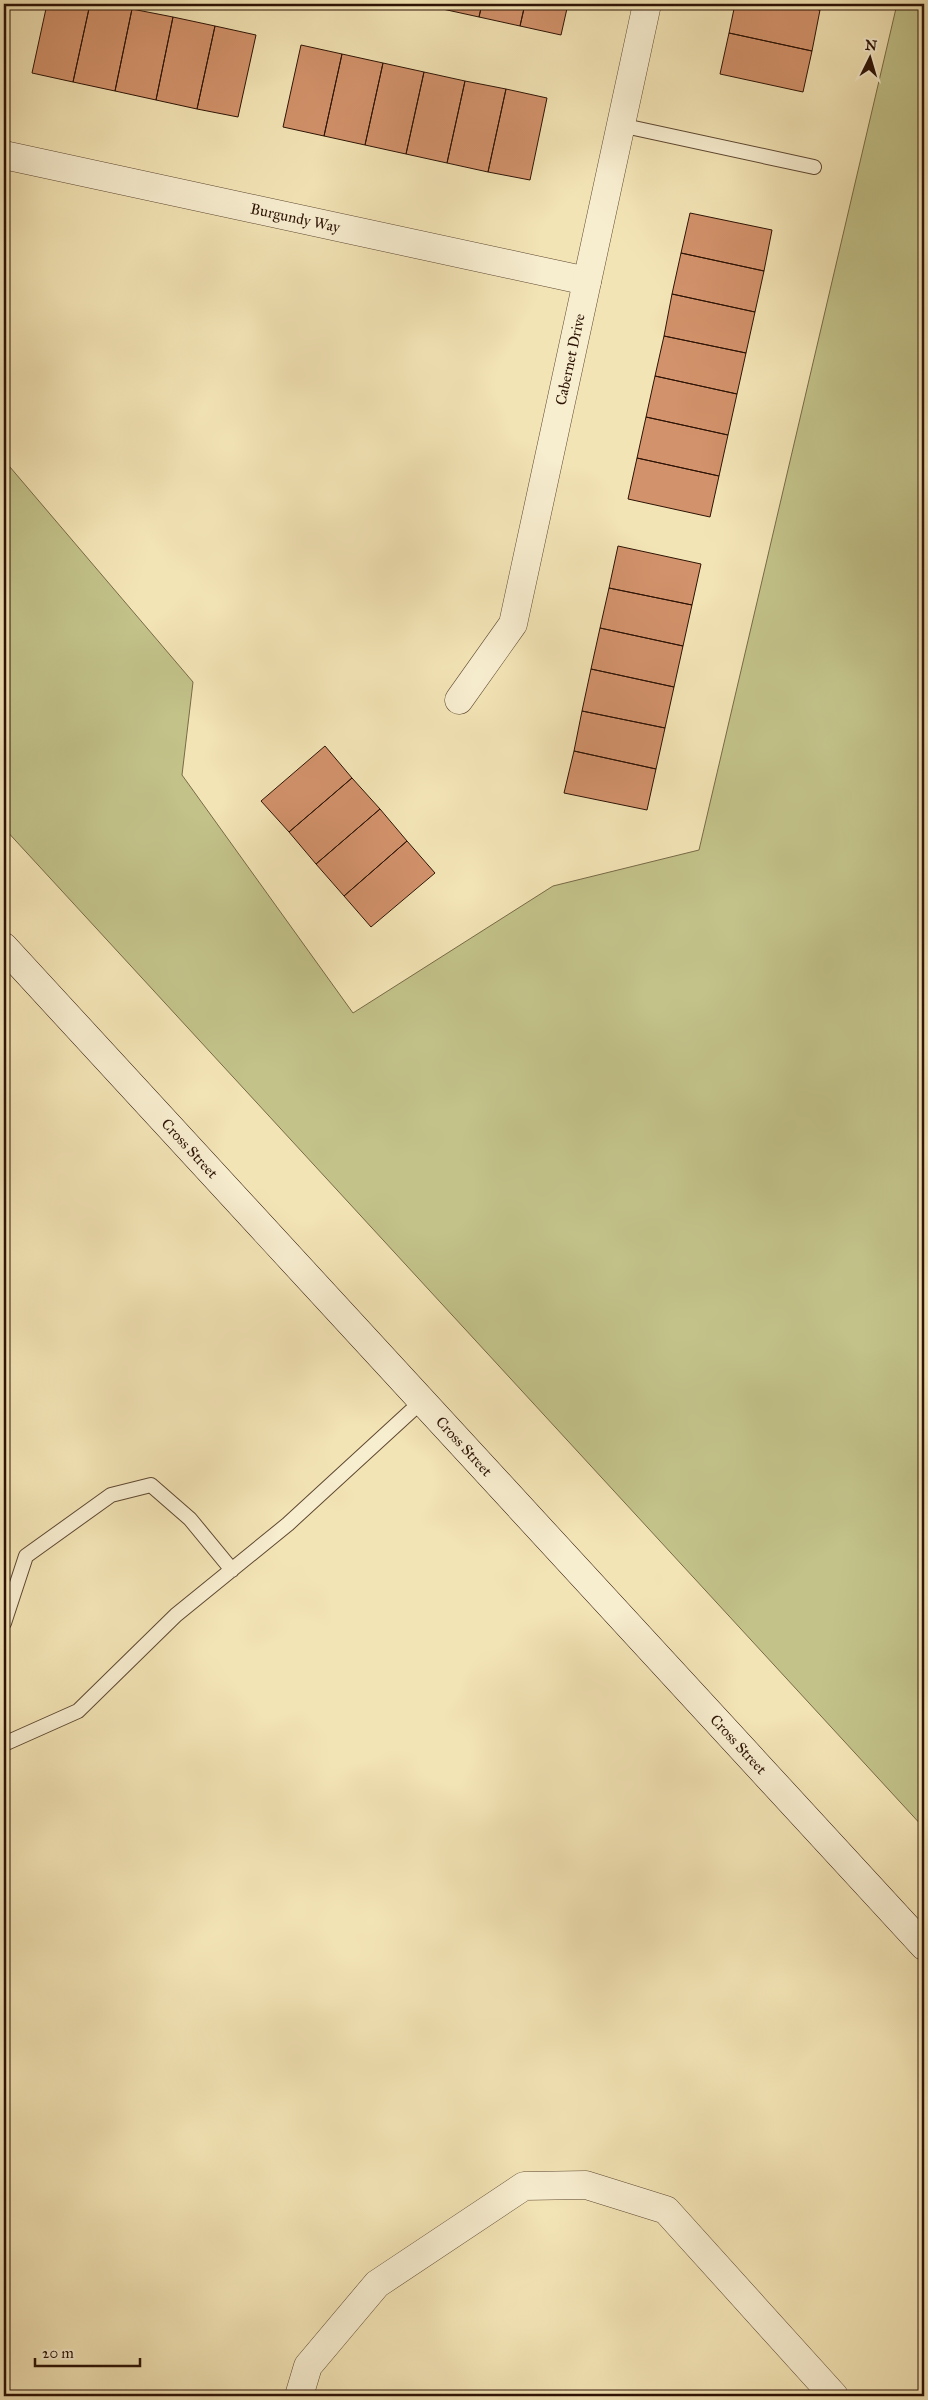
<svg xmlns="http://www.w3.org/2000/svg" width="928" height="2400" font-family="'IM FELL Great Primer',serif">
<rect width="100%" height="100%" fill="#f3e4b5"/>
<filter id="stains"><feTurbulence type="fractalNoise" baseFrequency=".004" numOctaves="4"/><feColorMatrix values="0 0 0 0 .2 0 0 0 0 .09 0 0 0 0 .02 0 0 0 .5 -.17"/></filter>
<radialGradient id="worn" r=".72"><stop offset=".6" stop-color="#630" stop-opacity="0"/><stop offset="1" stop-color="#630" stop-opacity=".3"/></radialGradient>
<path fill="#c2c289" stroke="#786a47" d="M 897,4 L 924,4 L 924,1828 L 4,828 L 4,460 L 193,682 L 182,775 L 353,1013 L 553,886 L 699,850 Z"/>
<path fill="#d2926b" stroke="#2d1305" d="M 47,4 L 90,4 L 73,82 L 32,73 Z
M 90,4 L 110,4 L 132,9 L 115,91 L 73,82 Z
M 416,4 L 439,4 L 438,8 Z
M 439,4 L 482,4 L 479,17 L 438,8 Z
M 482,4 L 525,4 L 520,26 L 479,17 Z
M 525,4 L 568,4 L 561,35 L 520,26 Z
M 735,4 L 792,4 L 820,10 L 812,51 L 729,33 Z
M 792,4 L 821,4 L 820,10 Z
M 132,9 L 173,17 L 156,100 L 115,91 Z
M 173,17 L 215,26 L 197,109 L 156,100 Z
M 215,26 L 256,35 L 238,117 L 197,109 Z
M 729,33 L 812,51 L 803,92 L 720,74 Z
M 301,45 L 342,54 L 324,136 L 283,127 Z
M 342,54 L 383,63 L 365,145 L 324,136 Z
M 383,63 L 424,72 L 406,154 L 365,145 Z
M 424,72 L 465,81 L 447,163 L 406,154 Z
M 465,81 L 506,89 L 488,172 L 447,163 Z
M 506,89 L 547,98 L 530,180 L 488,172 Z
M 690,213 L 772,230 L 764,271 L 681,253 Z
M 681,253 L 764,271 L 755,312 L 672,294 Z
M 672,294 L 755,312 L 746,353 L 664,336 Z
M 664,336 L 746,353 L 737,394 L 655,376 Z
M 655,376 L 737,394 L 728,435 L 646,417 Z
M 646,417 L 728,435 L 719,476 L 637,458 Z
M 637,458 L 719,476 L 710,517 L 628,499 Z
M 618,546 L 701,564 L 692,605 L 609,588 Z
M 609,588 L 692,605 L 683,646 L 600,628 Z
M 600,628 L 683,646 L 674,687 L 591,669 Z
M 591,669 L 674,687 L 665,728 L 582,711 Z
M 582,711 L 665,728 L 656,769 L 574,751 Z
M 325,746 L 352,778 L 289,832 L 261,801 Z
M 574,751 L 656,769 L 647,810 L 564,793 Z
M 352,778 L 380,809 L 316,864 L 289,832 Z
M 380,809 L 407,841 L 344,896 L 316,864 Z
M 407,841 L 435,873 L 371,927 L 344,896 Z"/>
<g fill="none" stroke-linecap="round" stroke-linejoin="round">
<g stroke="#5e4731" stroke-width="16">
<path id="lane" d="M 620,125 L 814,167
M 4,1623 L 26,1556 L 111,1495 L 151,1485 L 190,1519 L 232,1570
M 4,1744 L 78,1711 L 176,1615 L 288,1524 L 422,1401"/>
</g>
<g stroke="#5e4731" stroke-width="29">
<g id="street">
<path id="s1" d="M 4,155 L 587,281"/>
<path id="s2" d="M 459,700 L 513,624 L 647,4"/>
<path d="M 299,2396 L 308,2366 L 377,2284 L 524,2186 L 586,2185 L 666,2210 L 834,2396"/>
</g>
</g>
<g stroke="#2d1305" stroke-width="29">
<g id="secondary">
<path id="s3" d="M 4,947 L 924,1946"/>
</g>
</g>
<use href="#lane" stroke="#f7edcf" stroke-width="14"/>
<use href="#street" stroke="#f7edcf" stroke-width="28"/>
<use href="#secondary" stroke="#f7edcf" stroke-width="28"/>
</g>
<g text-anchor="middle" stroke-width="4.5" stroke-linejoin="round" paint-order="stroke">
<g font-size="15" fill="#2d1305" stroke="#f7edcf">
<text dy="5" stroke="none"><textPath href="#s1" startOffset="298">Burgundy Way</textPath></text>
<text dy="5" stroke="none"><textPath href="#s2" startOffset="364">Cabernet Drive</textPath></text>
<text dy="5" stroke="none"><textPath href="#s3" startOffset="274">Cross Street</textPath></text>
<text dy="5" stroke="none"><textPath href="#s3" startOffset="679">Cross Street</textPath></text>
<text dy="5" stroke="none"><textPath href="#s3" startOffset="1084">Cross Street</textPath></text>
</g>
</g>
<rect width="928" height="2400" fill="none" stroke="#f3e4b5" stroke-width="20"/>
<rect x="5" y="5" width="918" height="2390" fill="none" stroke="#2d1305" stroke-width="2.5"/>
<rect x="10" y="10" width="908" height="2380" fill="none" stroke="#2d1305"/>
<g transform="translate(870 58) rotate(5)" stroke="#f7edcf" stroke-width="4" paint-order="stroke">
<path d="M0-4L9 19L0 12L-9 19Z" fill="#2d1305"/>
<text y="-8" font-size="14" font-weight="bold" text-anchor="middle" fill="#2d1305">N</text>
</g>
<path d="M35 2358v8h105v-8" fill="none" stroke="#2d1305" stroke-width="2.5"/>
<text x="42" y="2358" font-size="15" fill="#2d1305" stroke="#f7edcf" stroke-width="4" paint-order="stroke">20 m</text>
<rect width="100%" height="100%" filter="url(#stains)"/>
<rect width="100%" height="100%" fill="url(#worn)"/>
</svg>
